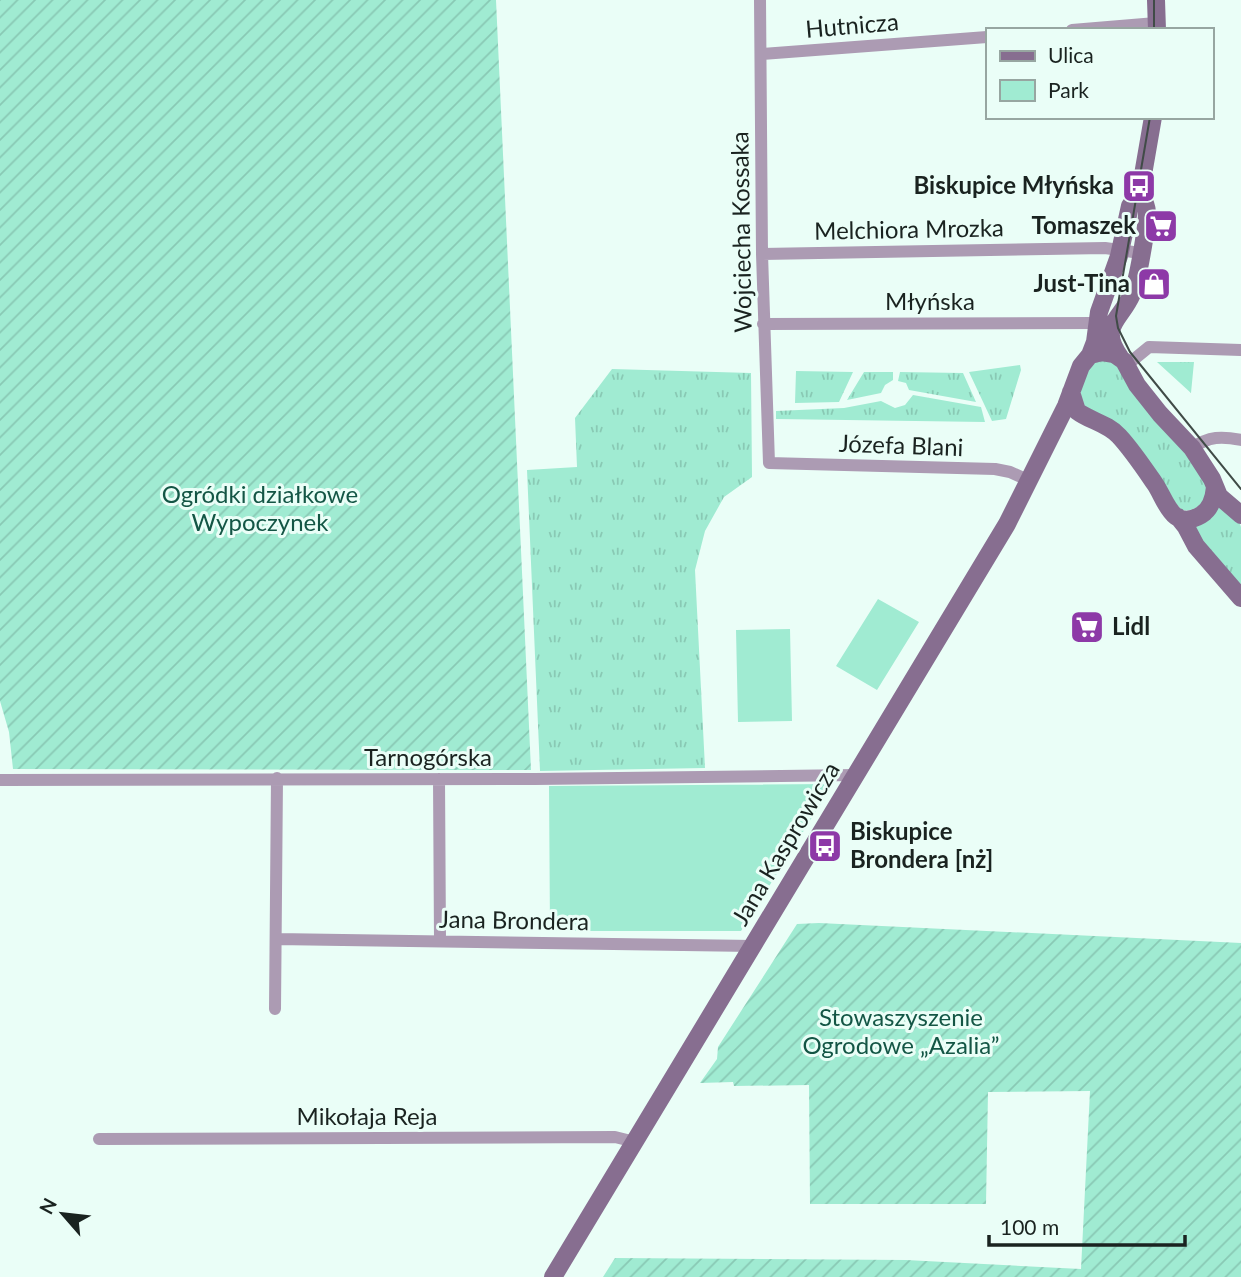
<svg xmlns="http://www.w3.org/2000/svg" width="1241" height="1277" font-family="Lato,sans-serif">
<defs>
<pattern id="grass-tufts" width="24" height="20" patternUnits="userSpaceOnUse" patternTransform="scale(1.75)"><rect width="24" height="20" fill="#a0ebd2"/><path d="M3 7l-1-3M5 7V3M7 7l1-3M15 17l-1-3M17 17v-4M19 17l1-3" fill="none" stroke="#89c9b4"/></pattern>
<pattern id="garden-furrows" width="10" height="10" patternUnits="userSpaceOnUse" patternTransform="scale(1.75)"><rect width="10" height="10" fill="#a0ebd2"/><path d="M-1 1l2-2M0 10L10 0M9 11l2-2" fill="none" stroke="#89c9b4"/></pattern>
</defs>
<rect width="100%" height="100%" fill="#eafef7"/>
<path fill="url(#grass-tufts)" d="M 1096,361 L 1110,361 L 1116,364 L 1177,438 L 1206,484 C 1210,499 1197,513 1182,510 L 1084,407 C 1076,390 1083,373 1096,361 Z
M 1157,362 L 1194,362 L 1191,393 Z
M 1020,365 L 1021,370 L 1006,419 L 992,421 L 969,372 Z
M 612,369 L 751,373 L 752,477 L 724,497 L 705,531 L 695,570 L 705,768 L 540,771 L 527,470 L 577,467 L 575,418 Z
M 796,371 L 853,372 L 839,402 L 795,403 Z
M 864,372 L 893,372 L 893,380 L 885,385 L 881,393 L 847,400 Z
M 900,372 L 963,373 L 976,402 L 909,390 L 906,383 L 898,381 Z
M 913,395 L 981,407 L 985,422 L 776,419 L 776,411 L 844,408 L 881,401 L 895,408 L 905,405 Z
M 1217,506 L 1239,521 L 1241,527 L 1241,587 L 1203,547 L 1193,524 Z"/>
<path fill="#a0ebd2" d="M 878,599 L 919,622 L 877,690 L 836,666 Z
M 790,629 L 792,721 L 738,722 L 736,630 Z
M 833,784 L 741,931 L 550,931 L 549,786 Z"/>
<path fill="url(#garden-furrows)" d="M 0,0 L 496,0 L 531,770 L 13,769 L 9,732 L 0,701 Z
M 819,923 L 1241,943 L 1241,1277 L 603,1277 L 615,1258 L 906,1260 L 1081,1269 L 1090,1091 L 988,1092 L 986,1204 L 810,1204 L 809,1085 L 734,1086 L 733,1082 L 700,1083 L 717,1059 L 718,1047 L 797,924 Z"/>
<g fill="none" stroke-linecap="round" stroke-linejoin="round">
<path stroke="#ac9bb3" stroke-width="12" d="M 760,0 L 762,254 L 769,463 L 995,469 L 1010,472 L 1030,481
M 1072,30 L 1156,23
M 762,54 L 987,37
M 762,254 L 1105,248 L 1140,253
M 763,324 L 1096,323
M 1127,365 L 1149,347 L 1241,350
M 1192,448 C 1209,436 1222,436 1241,440
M 439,779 L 440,941
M 0,780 L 535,779 L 856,775
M 276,939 L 753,946
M 275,1009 L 277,778
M 99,1139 L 615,1137 L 635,1142"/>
<path stroke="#876e90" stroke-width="18" d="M 1156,0 L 1157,30
M 1090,355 L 1095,342 L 1099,312 L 1119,256 L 1130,206 L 1140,192 L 1153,117
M 1120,357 C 1098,326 1121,320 1132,294 C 1138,281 1147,227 1147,212 C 1147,206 1143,198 1140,192
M 1071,392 L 1077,411 C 1090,421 1107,423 1119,436 C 1132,450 1144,468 1155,484 C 1166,500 1172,532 1201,515 C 1211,509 1214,498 1215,487
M 1178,517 L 1186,527 L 1196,546 L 1241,598
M 553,1277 L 1007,524 L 1066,406 L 1081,366 L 1090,355 L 1102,352 L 1114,354 L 1124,361 L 1137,385 L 1160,414 L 1192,448 L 1212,479 L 1219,496 L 1241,515"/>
<path stroke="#404b47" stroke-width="2" d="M 1154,0 L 1154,30
M 1150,117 L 1116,316 L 1118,328 L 1130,352 L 1241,489"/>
</g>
<defs>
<g id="bus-square" transform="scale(1.75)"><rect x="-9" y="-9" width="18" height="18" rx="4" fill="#8d39a7" stroke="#eafef7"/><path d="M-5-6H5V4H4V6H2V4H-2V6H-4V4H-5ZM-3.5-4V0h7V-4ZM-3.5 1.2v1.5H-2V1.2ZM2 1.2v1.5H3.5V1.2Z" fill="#fff"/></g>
<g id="supermarket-square" transform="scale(1.75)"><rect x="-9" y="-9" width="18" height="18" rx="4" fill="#8d39a7" stroke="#eafef7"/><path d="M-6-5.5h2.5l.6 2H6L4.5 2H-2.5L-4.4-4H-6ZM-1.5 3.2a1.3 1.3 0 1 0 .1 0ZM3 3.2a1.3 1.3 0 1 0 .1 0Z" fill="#fff"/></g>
<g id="shop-square" transform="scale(1.75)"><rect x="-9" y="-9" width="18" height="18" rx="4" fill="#8d39a7" stroke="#eafef7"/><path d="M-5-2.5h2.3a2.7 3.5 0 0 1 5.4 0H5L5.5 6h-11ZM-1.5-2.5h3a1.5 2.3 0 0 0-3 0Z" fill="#fff"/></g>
</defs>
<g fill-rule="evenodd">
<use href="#bus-square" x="1139" y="186"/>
<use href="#supermarket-square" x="1161" y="226"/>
<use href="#shop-square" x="1154" y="284"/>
<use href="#supermarket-square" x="1087" y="627"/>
<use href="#bus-square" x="825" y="846"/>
</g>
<g text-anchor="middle" stroke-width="6" stroke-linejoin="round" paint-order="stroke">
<g font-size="24" fill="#1a2320" stroke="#eafef7">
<text transform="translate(852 26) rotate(-5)" y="8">Hutnicza</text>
<text transform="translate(909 230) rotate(-1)" y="8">Melchiora Mrozka</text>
<text transform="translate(742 232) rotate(-91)" y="8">Wojciecha Kossaka</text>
<text x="930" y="310">Młyńska</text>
<text transform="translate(901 446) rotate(2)" y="8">Józefa Blani</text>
<text x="428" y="766">Tarnogórska</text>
<text transform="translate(786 844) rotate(-59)" y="8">Jana Kasprowicza</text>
<text transform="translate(514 921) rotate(1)" y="8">Jana Brondera</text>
<text x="367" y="1125">Mikołaja Reja</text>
</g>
<g font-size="24" font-weight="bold" fill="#1a2320" stroke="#eafef7" text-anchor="end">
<text x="1114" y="194">Biskupice Młyńska</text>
<text x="1136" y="234">Tomaszek</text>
<text x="1130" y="292">Just-Tina</text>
<text x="1112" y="635" text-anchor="start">Lidl</text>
<text x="850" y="840" text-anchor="start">Biskupice<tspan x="850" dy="28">Brondera [nż]</tspan></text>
</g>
<g font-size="24" fill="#135645" stroke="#eafef7">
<text x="260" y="503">Ogródki działkowe<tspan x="260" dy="28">Wypoczynek</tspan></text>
<text x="901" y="1026">Stowaszyszenie<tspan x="901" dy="28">Ogrodowe „Azalia”</tspan></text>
</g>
</g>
<rect x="986" y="28" width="228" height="91" fill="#eafef7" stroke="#97a6a1" stroke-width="2"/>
<rect x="1000" y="51" width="35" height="10" fill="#876e90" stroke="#97a6a1" stroke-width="2"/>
<text x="1048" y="63" font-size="21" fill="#1a2320">Ulica</text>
<rect x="1000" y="80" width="35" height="21" fill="#a0ebd2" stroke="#97a6a1" stroke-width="2"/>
<text x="1048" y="98" font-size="21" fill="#1a2320">Park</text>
<g transform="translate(63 1214) rotate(298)" stroke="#eafef7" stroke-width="5" paint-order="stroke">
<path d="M0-5L12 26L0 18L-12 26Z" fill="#1a2320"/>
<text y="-10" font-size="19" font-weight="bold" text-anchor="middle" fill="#1a2320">N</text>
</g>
<path d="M989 1235v10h196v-10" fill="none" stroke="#1a2320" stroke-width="3.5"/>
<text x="1000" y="1235" font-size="21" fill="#1a2320" stroke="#eafef7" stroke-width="5" paint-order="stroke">100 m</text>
</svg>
